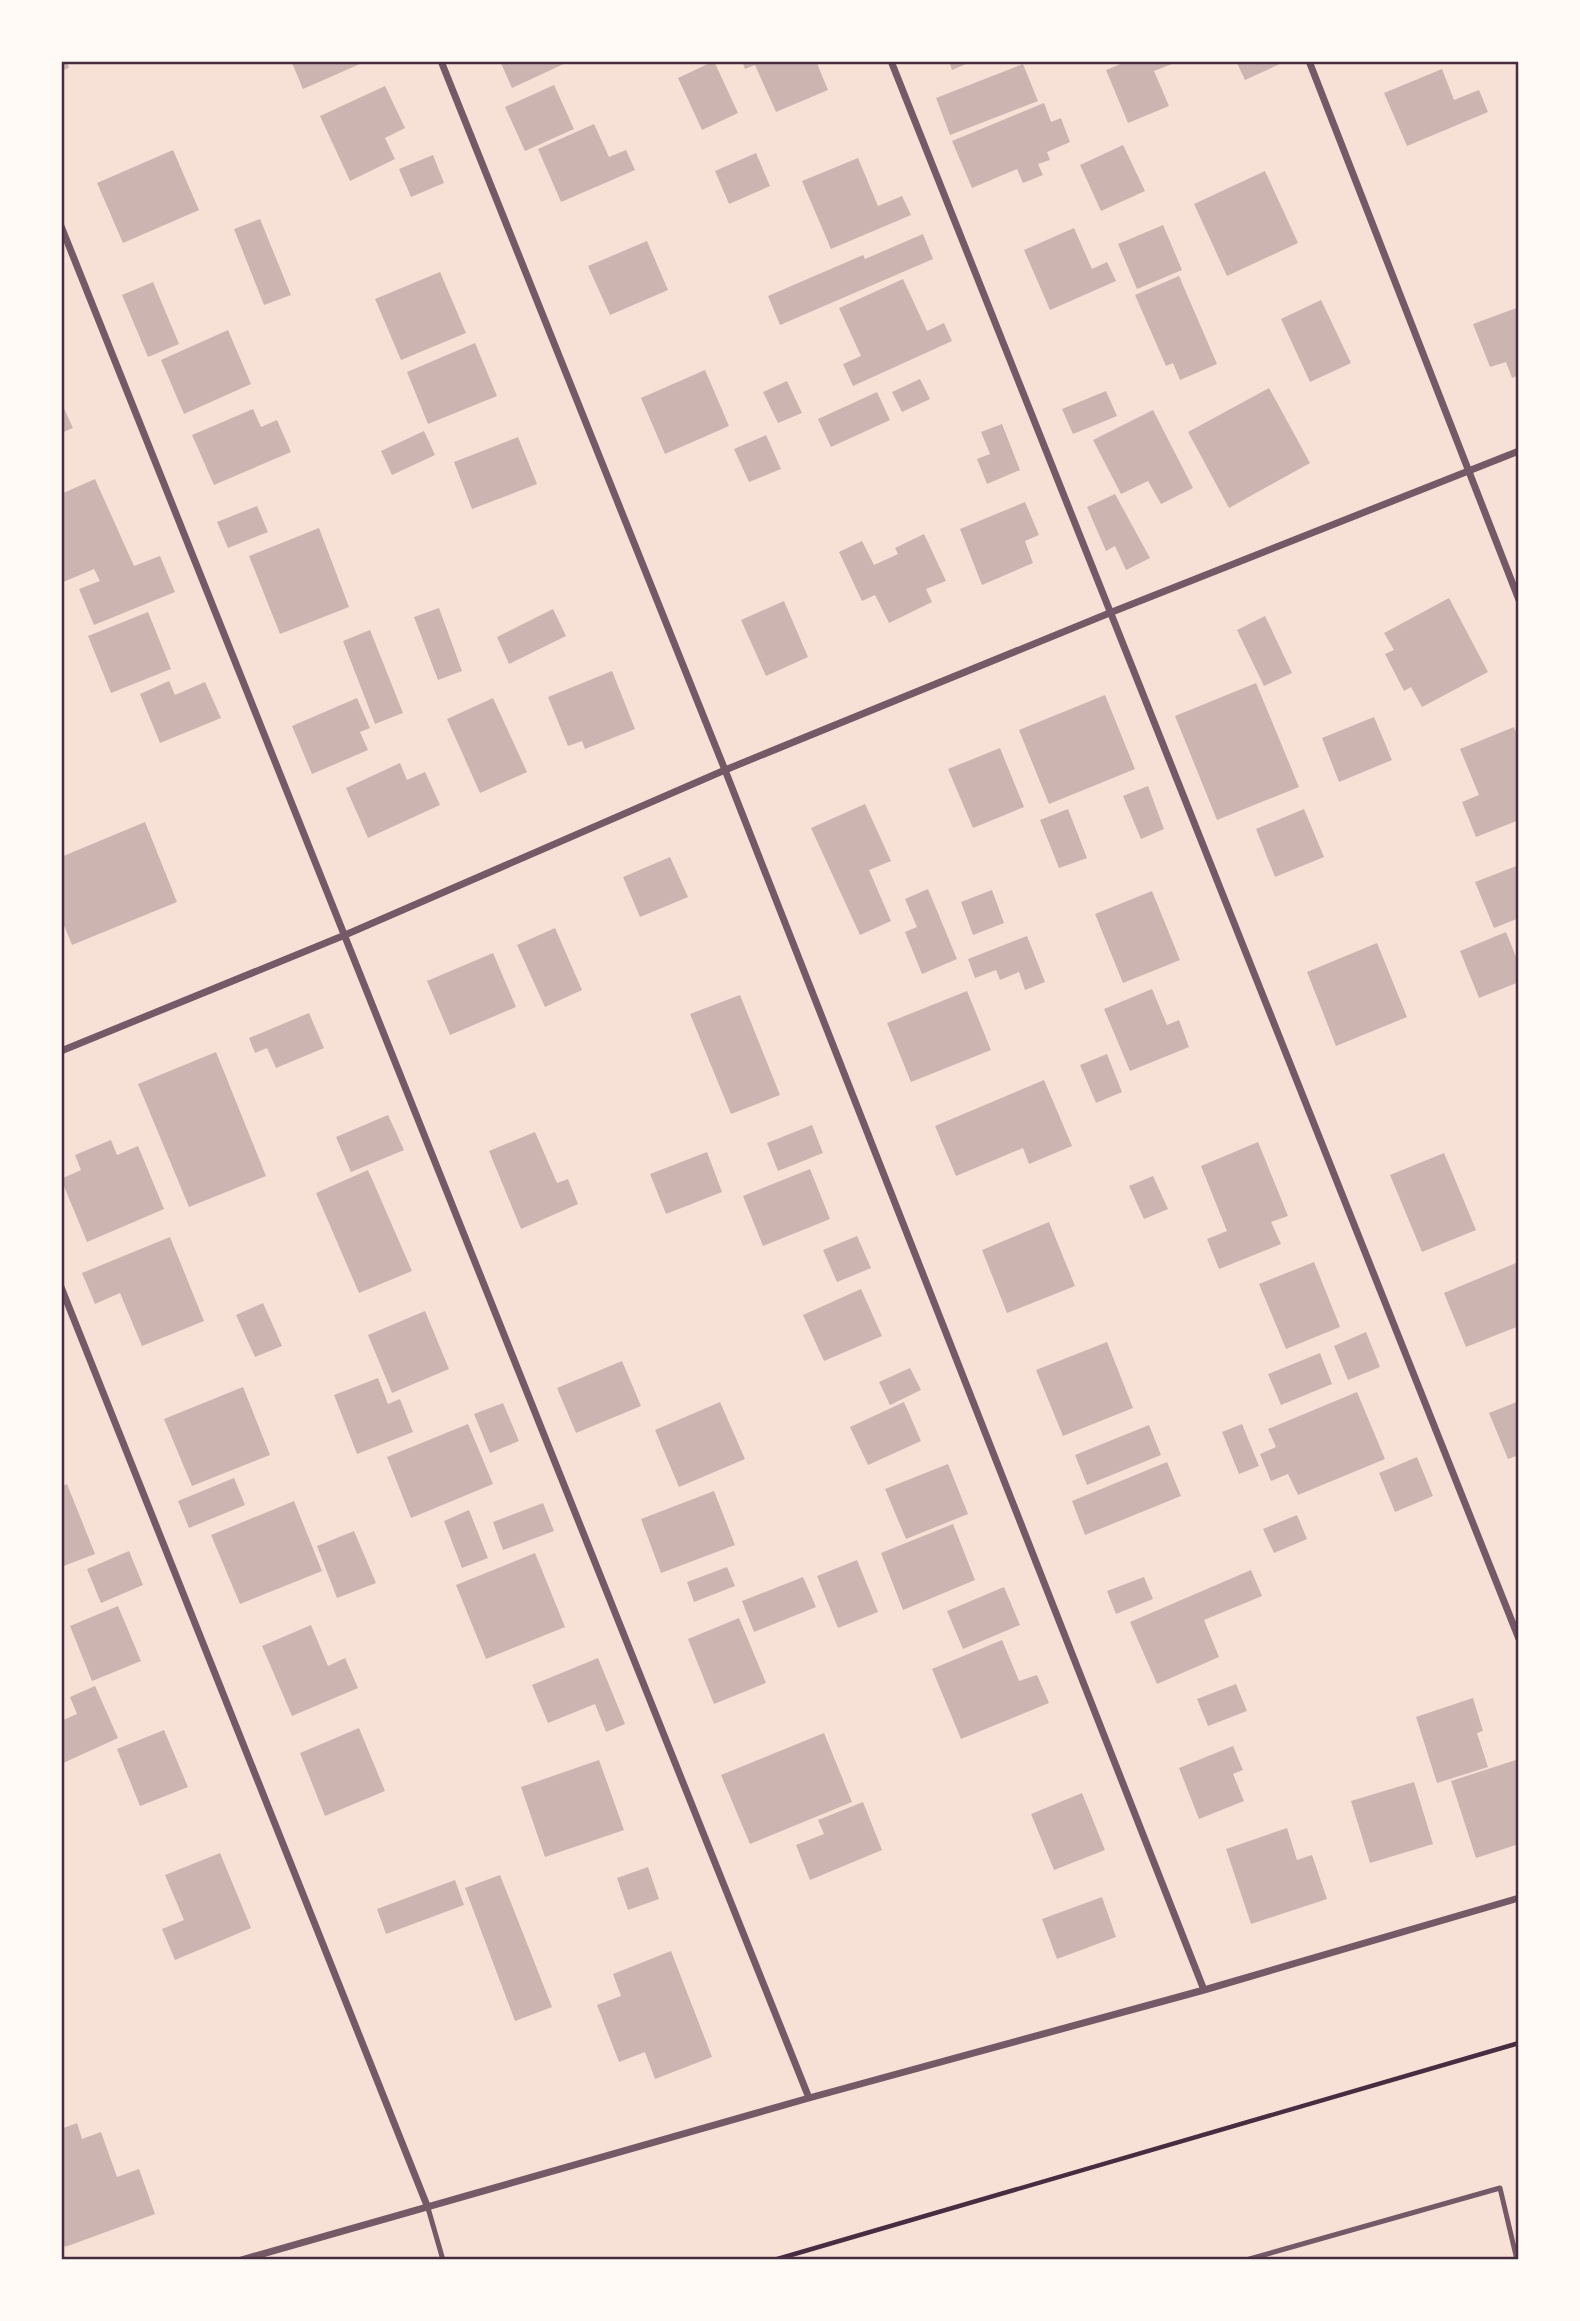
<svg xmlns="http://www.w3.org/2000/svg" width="1580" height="2321" font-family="'PT Sans Narrow',sans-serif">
<rect width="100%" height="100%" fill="#f7e1d7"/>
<path fill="#ccb4b1" d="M 61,61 L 67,61 L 69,68 L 61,71 Z
M 297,61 L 359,61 L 360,64 L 303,89 L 292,63 Z
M 500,61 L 570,61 L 512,88 Z
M 714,61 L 738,113 L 702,130 L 678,78 Z
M 742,61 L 816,61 L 828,90 L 776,112 L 755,65 L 745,69 Z
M 949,61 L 973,61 L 952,70 Z
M 1128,61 L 1171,61 L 1172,64 L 1154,71 L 1169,106 L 1128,123 L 1106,70 Z
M 1236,61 L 1279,61 L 1280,64 L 1245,80 Z
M 1023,64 L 1038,101 L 950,135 L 936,98 Z
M 1442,69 L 1454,100 L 1479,90 L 1488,112 L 1407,146 L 1384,93 Z
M 554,85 L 574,129 L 525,151 L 505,107 Z
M 385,86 L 405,128 L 385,138 L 395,159 L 350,181 L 320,116 Z
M 1044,103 L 1051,122 L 1061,118 L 1070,142 L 1047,152 L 1050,160 L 1038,164 L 1043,175 L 1023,183 L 1017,169 L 972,188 L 952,141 Z
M 594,124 L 609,157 L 626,150 L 635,170 L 561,202 L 538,149 Z
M 1123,145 L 1145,191 L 1101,211 L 1080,165 Z
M 173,150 L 199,210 L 123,243 L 97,183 Z
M 756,153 L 770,186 L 729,204 L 715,171 Z
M 433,155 L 444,183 L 411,197 L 399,169 Z
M 858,158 L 878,206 L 902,196 L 911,215 L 831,249 L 802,181 Z
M 1265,171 L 1298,243 L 1227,276 L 1194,204 Z
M 260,219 L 291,295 L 264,305 L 234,229 Z
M 1163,225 L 1182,270 L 1137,289 L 1118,244 Z
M 1074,228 L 1092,269 L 1107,262 L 1116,281 L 1050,310 L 1024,250 Z
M 923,234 L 933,259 L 780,325 L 768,296 L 863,255 L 865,259 Z
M 647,241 L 668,290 L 610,315 L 588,266 Z
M 440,272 L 466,333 L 401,360 L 375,299 Z
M 1179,276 L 1217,364 L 1180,380 L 1173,363 L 1166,366 L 1135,295 Z
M 903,279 L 927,331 L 944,323 L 952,341 L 853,386 L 843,364 L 861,356 L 839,308 Z
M 153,282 L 179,344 L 148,357 L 122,295 Z
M 1321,300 L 1351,363 L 1310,382 L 1281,319 Z
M 1519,307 L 1519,375 L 1512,378 L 1506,362 L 1490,367 L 1473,324 Z
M 228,330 L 251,384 L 184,414 L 161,360 Z
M 475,343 L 497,396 L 428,424 L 407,372 Z
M 705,370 L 729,426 L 665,454 L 641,398 Z
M 920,379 L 930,399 L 902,412 L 892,392 Z
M 787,381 L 802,413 L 778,423 L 763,392 Z
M 1269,388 L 1310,463 L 1229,508 L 1188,432 Z
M 1106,391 L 1117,416 L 1073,434 L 1062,409 Z
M 877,392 L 890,420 L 831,447 L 818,419 Z
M 61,402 L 73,428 L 61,433 Z
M 253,409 L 261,427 L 277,420 L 291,452 L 214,485 L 192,435 Z
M 1153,410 L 1193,488 L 1161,504 L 1148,481 L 1121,494 L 1093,440 Z
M 1002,424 L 1020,470 L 987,484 L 977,459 L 990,454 L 981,432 Z
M 424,431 L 435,455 L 392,475 L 381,451 Z
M 766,435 L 781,469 L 749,482 L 734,449 Z
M 518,437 L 537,484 L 472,509 L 454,462 Z
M 95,479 L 134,566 L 160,556 L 175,592 L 94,625 L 79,589 L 100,581 L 94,569 L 61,583 L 61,494 Z
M 1115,494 L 1150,558 L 1126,570 L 1115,546 L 1106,551 L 1087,507 Z
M 1025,502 L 1039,535 L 1025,541 L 1033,563 L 982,585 L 960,529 Z
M 257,506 L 268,532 L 228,548 L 217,522 Z
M 319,528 L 349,607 L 280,634 L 249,556 Z
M 924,534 L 946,581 L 926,589 L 932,602 L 889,623 L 875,595 L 862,601 L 839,552 L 862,541 L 874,565 L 898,554 L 895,548 Z
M 1449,598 L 1488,672 L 1422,707 L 1411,687 L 1404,691 L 1385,654 L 1394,650 L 1384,633 Z
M 784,601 L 808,657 L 766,676 L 741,620 Z
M 439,608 L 462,671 L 438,680 L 414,617 Z
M 553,609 L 566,636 L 509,664 L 497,637 Z
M 148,612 L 171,669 L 111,693 L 88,636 Z
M 1265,616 L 1292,673 L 1264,686 L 1237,630 Z
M 370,630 L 403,713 L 375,724 L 343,641 Z
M 612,671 L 635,729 L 585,749 L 582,741 L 568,746 L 548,697 Z
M 169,681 L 175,695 L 205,682 L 221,718 L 160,743 L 140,694 Z
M 1256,683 L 1299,787 L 1217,820 L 1175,716 Z
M 1105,695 L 1135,769 L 1049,804 L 1019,730 Z
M 357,698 L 370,728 L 360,732 L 368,750 L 312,774 L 292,726 Z
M 493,698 L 527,772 L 480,793 L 447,719 Z
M 1374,717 L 1392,760 L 1339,782 L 1322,738 Z
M 1514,727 L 1519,738 L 1519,820 L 1476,837 L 1462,802 L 1479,795 L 1460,749 Z
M 1000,748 L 1024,807 L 973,828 L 948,769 Z
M 400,763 L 407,780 L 425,772 L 440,805 L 368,838 L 346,788 Z
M 1148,786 L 1164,829 L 1141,839 L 1123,796 Z
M 865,804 L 891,861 L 869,870 L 891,921 L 860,935 L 811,828 Z
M 1068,809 L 1087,858 L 1059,868 L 1040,820 Z
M 1304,809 L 1324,857 L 1275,877 L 1256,829 Z
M 145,822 L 177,902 L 72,945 L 61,918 L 61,857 Z
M 670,857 L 688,897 L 640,917 L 623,877 Z
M 1519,865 L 1519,918 L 1494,928 L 1475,882 Z
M 928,889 L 957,959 L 922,974 L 905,932 L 917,927 L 905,899 Z
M 992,890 L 1004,923 L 973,935 L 961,902 Z
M 1152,891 L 1180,960 L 1123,983 L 1095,914 Z
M 555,928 L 582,990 L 545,1007 L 517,945 Z
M 1506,932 L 1519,964 L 1519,982 L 1479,998 L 1460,951 Z
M 1027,936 L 1045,982 L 1025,990 L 1019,972 L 1000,980 L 996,970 L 975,978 L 968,959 Z
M 1377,943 L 1407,1017 L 1336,1046 L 1307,972 Z
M 493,953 L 516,1007 L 450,1035 L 427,981 Z
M 1152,989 L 1167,1025 L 1179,1020 L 1189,1047 L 1130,1071 L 1104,1009 Z
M 967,991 L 991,1050 L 911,1082 L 887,1023 Z
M 740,995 L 780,1095 L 731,1114 L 690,1014 Z
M 309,1013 L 324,1048 L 276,1068 L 267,1048 L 255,1053 L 249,1038 Z
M 216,1052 L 266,1176 L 189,1207 L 138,1084 Z
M 1107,1054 L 1122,1092 L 1096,1103 L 1080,1065 Z
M 1044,1080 L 1072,1146 L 1029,1164 L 1023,1148 L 956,1176 L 935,1126 Z
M 388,1115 L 404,1150 L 351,1172 L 336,1137 Z
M 812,1125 L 823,1153 L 778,1171 L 767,1143 Z
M 535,1132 L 557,1183 L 568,1179 L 578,1204 L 521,1229 L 489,1151 Z
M 111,1140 L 117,1155 L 138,1146 L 164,1209 L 87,1242 L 61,1179 L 81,1170 L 75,1155 Z
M 1258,1142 L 1288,1216 L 1271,1222 L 1281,1244 L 1219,1269 L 1207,1239 L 1227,1231 L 1201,1166 Z
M 707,1152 L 722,1192 L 666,1214 L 650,1174 Z
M 1444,1153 L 1476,1230 L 1422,1252 L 1390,1175 Z
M 810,1169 L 830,1219 L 763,1246 L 743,1196 Z
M 368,1170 L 412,1271 L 359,1293 L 316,1193 Z
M 1153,1176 L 1168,1209 L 1144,1219 L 1129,1186 Z
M 1049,1222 L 1075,1286 L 1007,1313 L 982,1250 Z
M 857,1236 L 871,1268 L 837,1282 L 823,1250 Z
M 170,1237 L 204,1321 L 142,1346 L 120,1293 L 95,1304 L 82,1273 Z
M 1314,1262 L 1340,1327 L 1286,1349 L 1259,1284 Z
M 1516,1263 L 1519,1269 L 1519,1326 L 1466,1347 L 1444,1293 Z
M 861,1289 L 882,1336 L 824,1361 L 803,1315 Z
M 263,1303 L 282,1346 L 255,1357 L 236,1315 Z
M 425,1311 L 449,1369 L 392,1393 L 368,1335 Z
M 1366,1332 L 1380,1367 L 1348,1380 L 1334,1346 Z
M 1107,1342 L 1133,1408 L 1063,1436 L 1036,1370 Z
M 1320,1353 L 1332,1384 L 1281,1405 L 1268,1374 Z
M 622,1361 L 641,1406 L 576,1433 L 557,1388 Z
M 910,1368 L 921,1390 L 890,1405 L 879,1382 Z
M 378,1378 L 388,1404 L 400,1399 L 413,1432 L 357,1454 L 334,1395 Z
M 243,1387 L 270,1455 L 192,1486 L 164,1419 Z
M 1357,1392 L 1385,1459 L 1298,1495 L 1288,1474 L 1271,1481 L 1260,1454 L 1276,1447 L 1268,1429 Z
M 1519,1401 L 1519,1455 L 1508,1459 L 1489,1413 Z
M 720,1402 L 745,1459 L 679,1487 L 655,1430 Z
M 904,1402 L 921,1441 L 868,1465 L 850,1427 Z
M 503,1403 L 519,1441 L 490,1453 L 474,1414 Z
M 468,1424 L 493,1484 L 411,1518 L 387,1457 Z
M 1242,1424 L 1259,1466 L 1239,1474 L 1222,1432 Z
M 1149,1425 L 1161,1455 L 1087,1485 L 1075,1455 Z
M 1417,1457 L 1433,1496 L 1395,1512 L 1379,1473 Z
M 1167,1462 L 1181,1496 L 1085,1535 L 1072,1501 Z
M 948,1464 L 968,1514 L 906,1539 L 885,1489 Z
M 234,1478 L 245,1505 L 189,1528 L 178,1501 Z
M 67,1484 L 95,1554 L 61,1567 L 61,1487 Z
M 714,1491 L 735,1545 L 661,1573 L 641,1519 Z
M 294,1501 L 322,1571 L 240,1604 L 211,1535 Z
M 543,1503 L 554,1531 L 503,1550 L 493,1522 Z
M 469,1510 L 488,1558 L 462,1568 L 444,1521 Z
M 1297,1515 L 1307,1539 L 1274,1553 L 1263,1529 Z
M 953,1524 L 975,1580 L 903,1610 L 881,1553 Z
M 354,1531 L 376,1583 L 337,1598 L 317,1546 Z
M 129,1551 L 143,1585 L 101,1603 L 87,1569 Z
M 535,1553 L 565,1627 L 486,1659 L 456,1585 Z
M 857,1560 L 878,1612 L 838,1628 L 817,1576 Z
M 727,1567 L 735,1586 L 694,1602 L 687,1582 Z
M 1251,1570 L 1262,1596 L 1204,1620 L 1219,1657 L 1157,1684 L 1130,1622 Z
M 803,1577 L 816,1607 L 754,1632 L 742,1601 Z
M 1144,1577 L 1153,1599 L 1116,1614 L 1107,1591 Z
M 1004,1587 L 1020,1625 L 963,1649 L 947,1611 Z
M 118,1606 L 141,1661 L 92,1681 L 70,1626 Z
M 739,1618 L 766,1683 L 714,1704 L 688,1639 Z
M 311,1625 L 328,1666 L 345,1658 L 358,1688 L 292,1716 L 262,1646 Z
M 1002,1640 L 1019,1681 L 1037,1675 L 1049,1703 L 961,1739 L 932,1669 Z
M 598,1658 L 625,1724 L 606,1732 L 595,1704 L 548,1723 L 532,1685 Z
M 1236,1684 L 1247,1711 L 1208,1726 L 1197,1699 Z
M 95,1686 L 118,1738 L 61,1764 L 61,1721 L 77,1714 L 70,1697 Z
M 1473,1698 L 1483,1731 L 1477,1733 L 1488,1767 L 1437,1783 L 1416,1717 Z
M 359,1728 L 385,1791 L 325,1816 L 300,1753 Z
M 164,1730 L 188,1787 L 140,1806 L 117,1749 Z
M 824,1733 L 852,1802 L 750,1844 L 721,1775 Z
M 1233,1746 L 1243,1770 L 1233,1774 L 1244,1801 L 1199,1819 L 1179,1768 Z
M 1519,1759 L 1519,1844 L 1476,1858 L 1451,1781 Z
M 599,1760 L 624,1830 L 545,1857 L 521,1787 Z
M 1414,1782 L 1433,1844 L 1370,1863 L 1351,1801 Z
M 1082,1793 L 1105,1850 L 1054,1870 L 1031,1814 Z
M 863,1802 L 882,1850 L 810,1880 L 796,1845 L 824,1834 L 818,1820 Z
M 1287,1828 L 1297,1860 L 1312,1855 L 1327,1899 L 1251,1924 L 1226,1849 Z
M 220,1853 L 251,1928 L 175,1960 L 162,1929 L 184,1920 L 165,1875 Z
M 648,1867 L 659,1899 L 628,1910 L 617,1878 Z
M 500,1875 L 552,2007 L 515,2021 L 465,1888 Z
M 455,1880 L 464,1905 L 386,1934 L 377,1909 Z
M 1102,1897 L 1116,1937 L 1057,1959 L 1042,1919 Z
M 671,1951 L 712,2057 L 655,2079 L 645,2052 L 619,2062 L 597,2005 L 621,1996 L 613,1974 Z
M 77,2123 L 82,2139 L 101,2132 L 117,2177 L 139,2169 L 155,2214 L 65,2247 L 61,2237 L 61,2129 Z"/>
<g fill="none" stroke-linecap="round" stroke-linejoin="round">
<path stroke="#4a2c40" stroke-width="4.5" d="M 774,2260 L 1519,2043"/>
<path stroke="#755966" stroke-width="5" d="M 428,2208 L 443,2260
M 1246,2260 L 1500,2188 L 1517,2260"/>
<path stroke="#755966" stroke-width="7" d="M 441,61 L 725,770 L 1204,1990
M 891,61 L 1519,1639
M 1309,61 L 1519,600
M 61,226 L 809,2098
M 61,1051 L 345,935 L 725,770 L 1112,612 L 1519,451
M 61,1287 L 428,2208
M 241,2260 L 809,2098 L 1204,1990 L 1519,1898"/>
</g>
<rect width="1580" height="2321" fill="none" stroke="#fffaf5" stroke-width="126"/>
<rect x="63" y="63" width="1454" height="2195" fill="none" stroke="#4a2c40" stroke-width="2.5"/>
</svg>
